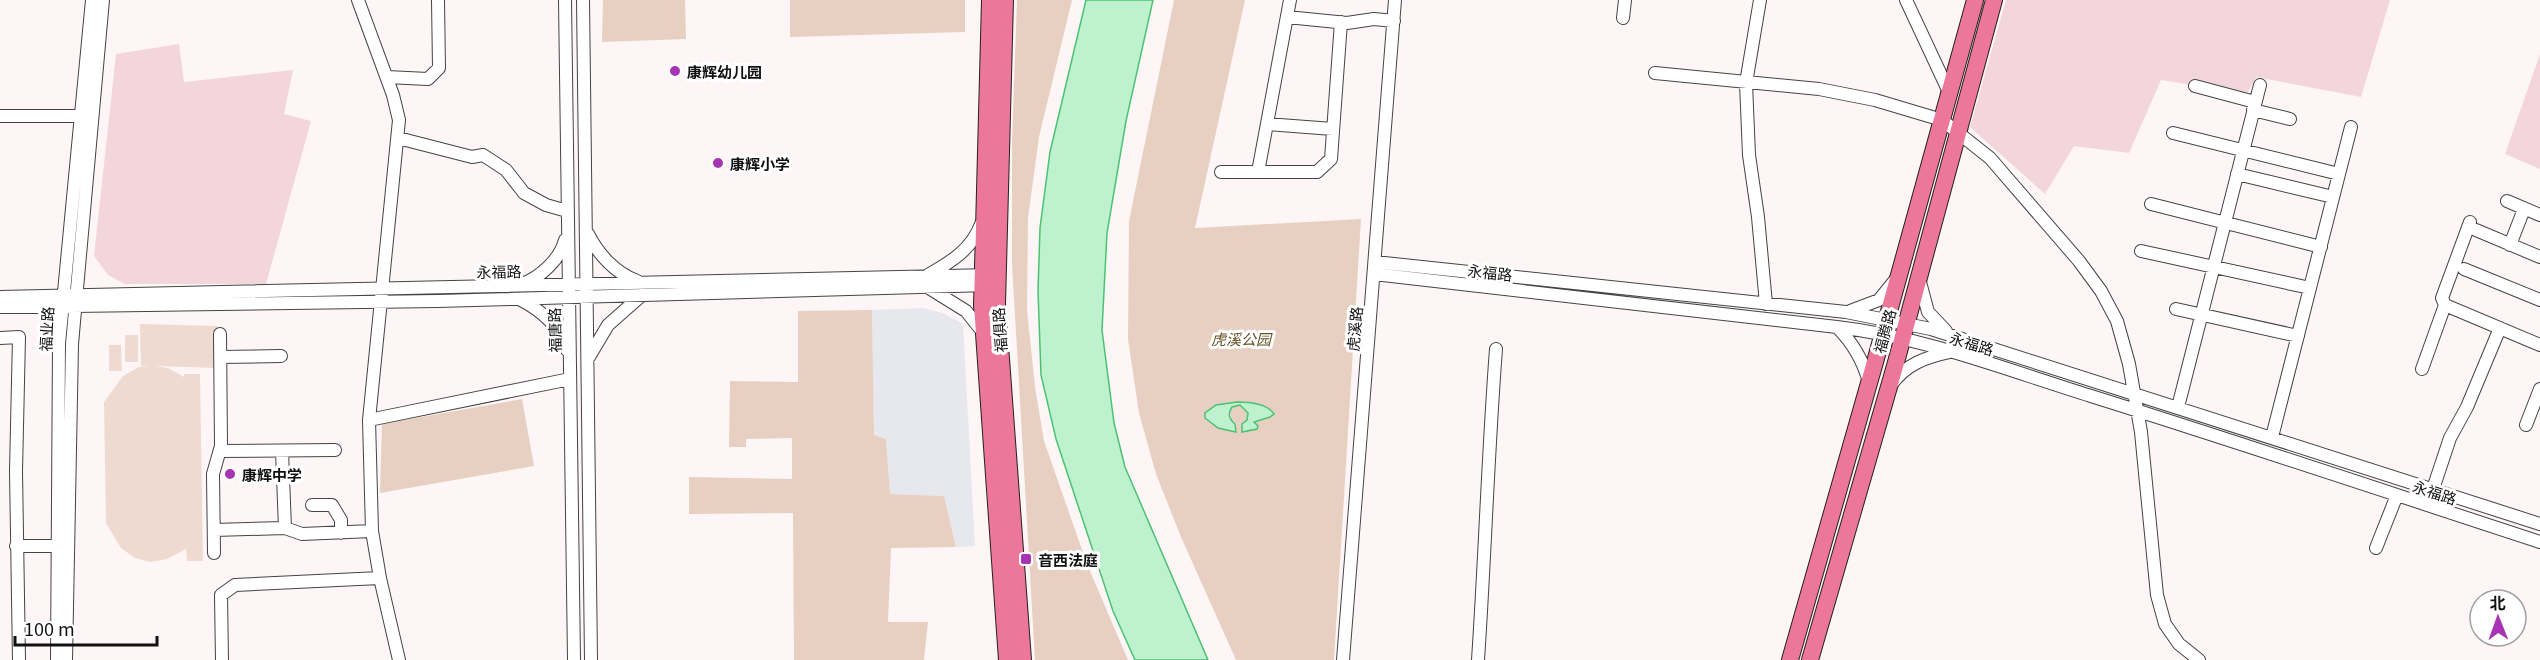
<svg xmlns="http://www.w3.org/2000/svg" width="2540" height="660" font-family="Georgia,'Noto Sans SC',serif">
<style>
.industrial{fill:#e6e8ee}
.farmland{fill:#f3d6db}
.green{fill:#e7d0c1}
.pitch{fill:#efdad1}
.water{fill:#bef1ce;stroke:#4bc273;stroke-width:1.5}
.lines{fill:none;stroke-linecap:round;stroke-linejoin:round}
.minor-casing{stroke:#444;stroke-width:14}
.major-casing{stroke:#222;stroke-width:18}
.minor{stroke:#fff;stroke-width:12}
.major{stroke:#ec779b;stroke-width:16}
.poi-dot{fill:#a634b5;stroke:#fff;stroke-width:2}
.labels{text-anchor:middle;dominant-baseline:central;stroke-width:6;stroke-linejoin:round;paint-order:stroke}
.poi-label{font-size:15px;font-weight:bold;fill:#111;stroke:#fff;text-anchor:start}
.street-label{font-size:15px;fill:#111;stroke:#fff}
.park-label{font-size:15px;font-style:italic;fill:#635326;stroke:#fff}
</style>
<rect width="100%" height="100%" fill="#fef5f7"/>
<!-- industrial -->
<path class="industrial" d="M923 308 943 313 963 324 975 546 956 547 944 496 890 494 886 439 874 435 872 310Z"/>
<!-- farmland -->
<path class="farmland" d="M2006 0H2390L2361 97 2256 77 2247 94 2161 80 2129 153 2074 146 2045 194 1970 127Z
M179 44 184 82 293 70 284 114 311 121 266 284H125L108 275 94 256 116 54Z
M2540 54V169L2505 154Z"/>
<!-- green -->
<path class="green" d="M603 0H685L686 39 602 42Z
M790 0H965V32L790 37Z
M1017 0H1072L1039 137 1028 218 1027 310 1035 387 1044 441 1087 564 1128 660H1035L1012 263V141Z
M1174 0H1245L1195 228 1361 219 1334 660H1236L1181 537 1156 474 1139 413 1128 339 1129 221Z
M872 310 874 435 886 439 890 494 944 496 956 547 891 548 888 622H928L924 660H794L793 513 689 514V477L792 479V438L746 439V447H729L730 381 798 382V311Z
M522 399 534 466 380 493 382 424Z"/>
<!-- pitch -->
<path class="pitch" d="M140 324 217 326 218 368 155 366 168 368 184 377V374H200L203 561H187L186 549 167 559 150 562 135 558 121 548 106 523 104 402 123 376 139 367 151 366H141Z
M125 335H138V362H125Z
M109 345H121L122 371H109Z"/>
<!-- water -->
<path class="water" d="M1086 0H1153L1126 121 1107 233 1102 330 1114 423 1125 467 1208 660H1135L1113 611 1056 439 1041 375 1038 291 1040 228 1050 152Z
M1237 402C1249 402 1267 403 1274 414L1270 417 1254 422 1258 426 1257 429 1242 432V424L1247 420 1248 413 1240 405 1232 407C1227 414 1229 419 1235 424L1236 432 1218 428 1205 418V413L1216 405Z"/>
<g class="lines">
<defs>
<path id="minor" d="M565 0 574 660
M583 0 591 660
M1760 0 1746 83 1749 155 1758 217 1766 304
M1906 0 1949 92
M1287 17 1347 23 1374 19 1394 21
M1623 18 1625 0
M1655 73 1819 89 1875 100 1942 120 1990 158 2079 261 2101 291 2117 321 2129 364 2141 432 2157 595 2165 624 2179 644 2199 660
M387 77 428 79 439 68 438 0
M2195 86 2255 102
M2253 110 2290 119
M0 116H88
M1267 124 1333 129
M2173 133 2339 174
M398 138 472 157 483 155 506 170 524 193 546 205 567 211
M1221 172H1317L1331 159 1341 22
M1258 172 1290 0
M2237 174 2333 197
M2507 201 2540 215
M2151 204 2321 247
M2476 230 2540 257
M588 234C598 254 615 273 637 281
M2510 245 2524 209
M2141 251 2310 288
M1375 262 1846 312 1931 329 2540 524
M2464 269 2540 300
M1374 274 1837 327C1924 337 2007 370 2091 396 2241 443 2390 493 2540 542
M928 275C951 262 972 249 981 224
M1920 282 1928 312 1946 331
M522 284C541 277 560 259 565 240
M929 288 966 311 982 331
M0 297 991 275
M519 299C541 310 560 326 567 350
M2445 305 2540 345
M0 307 438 301 989 285
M2176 309 2298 336
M1850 311 1879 300 1896 279
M1837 327C1853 343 1863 360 1869 382
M0 338 19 337 16 471 19 660
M220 357 281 356
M589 357 608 325 642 295
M2422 369 2445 305 2442 298 2470 222
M1891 385C1906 364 1926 357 1950 352
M2178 407 2260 85
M369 420 570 379
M2526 425 2540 389
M2272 437 2351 127
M220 451 335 450
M282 451 285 528
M2433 489 2450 438 2467 407 2500 328
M312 505H332L341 520V533
M214 530 285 528 302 534 372 531
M16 546H66
M2376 548 2397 495
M214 553 213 474 221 446 220 334
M380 578 399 660
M57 660 59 344 92 0
M66 660 72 344 103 0
M222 660 221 595 235 585 380 578 372 531 369 420 399 120 393 95 358 0
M1343 660 1395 0
M1478 660C1485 556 1488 453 1496 349"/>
<path id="major" d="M990 0 982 305 1007 660
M1005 0 997 304 1023 660
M1790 660 1875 362 1975 0
M1810 660 1895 366 1994 0"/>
</defs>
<!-- minor casing -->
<use href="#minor" class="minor-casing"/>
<!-- major casing -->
<use href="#major" class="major-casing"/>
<!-- minor -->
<use href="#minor" class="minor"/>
<!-- major -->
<use href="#major" class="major"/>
</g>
<!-- markers -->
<g class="poi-dot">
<circle cx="675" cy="71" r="6"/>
<circle cx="718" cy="163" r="6"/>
<circle cx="230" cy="474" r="6"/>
<rect x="1020" y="553" width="12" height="12" rx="3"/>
</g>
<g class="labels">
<!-- poi labels -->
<g class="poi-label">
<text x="687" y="71">康辉幼儿园</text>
<text x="730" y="163">康辉小学</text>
<text x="242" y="474">康辉中学</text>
<text x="1038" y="559">音西法庭</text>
</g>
<!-- street labels -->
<g class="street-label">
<text transform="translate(499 271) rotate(-1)">永福路</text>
<text transform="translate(1490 272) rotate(6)">永福路</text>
<text transform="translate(46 329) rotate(-87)">福业路</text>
<text transform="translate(1354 329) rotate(-85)">虎溪路</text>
<text transform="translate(554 330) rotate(-91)">福唐路</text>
<text transform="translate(999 330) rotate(-94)">福俱路</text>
<text transform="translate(1884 331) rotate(-75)">福腾路</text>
<text transform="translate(1972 343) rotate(17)">永福路</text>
<text transform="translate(2435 492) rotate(18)">永福路</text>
</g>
<!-- park labels -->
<g class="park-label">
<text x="1241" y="338">虎溪公园</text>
</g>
</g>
<!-- north arrow -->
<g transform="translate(2498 618) rotate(359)"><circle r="28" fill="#ffffff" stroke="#a0a0a0" stroke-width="1.5"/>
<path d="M0-4.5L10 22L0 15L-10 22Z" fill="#a634b5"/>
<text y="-9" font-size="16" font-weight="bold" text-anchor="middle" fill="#111111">北</text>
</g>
<!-- scale -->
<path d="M15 636v9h142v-9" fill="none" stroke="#111111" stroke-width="3"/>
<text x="24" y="636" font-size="18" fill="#111111" stroke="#ffffff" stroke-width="4.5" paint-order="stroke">100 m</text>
</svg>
